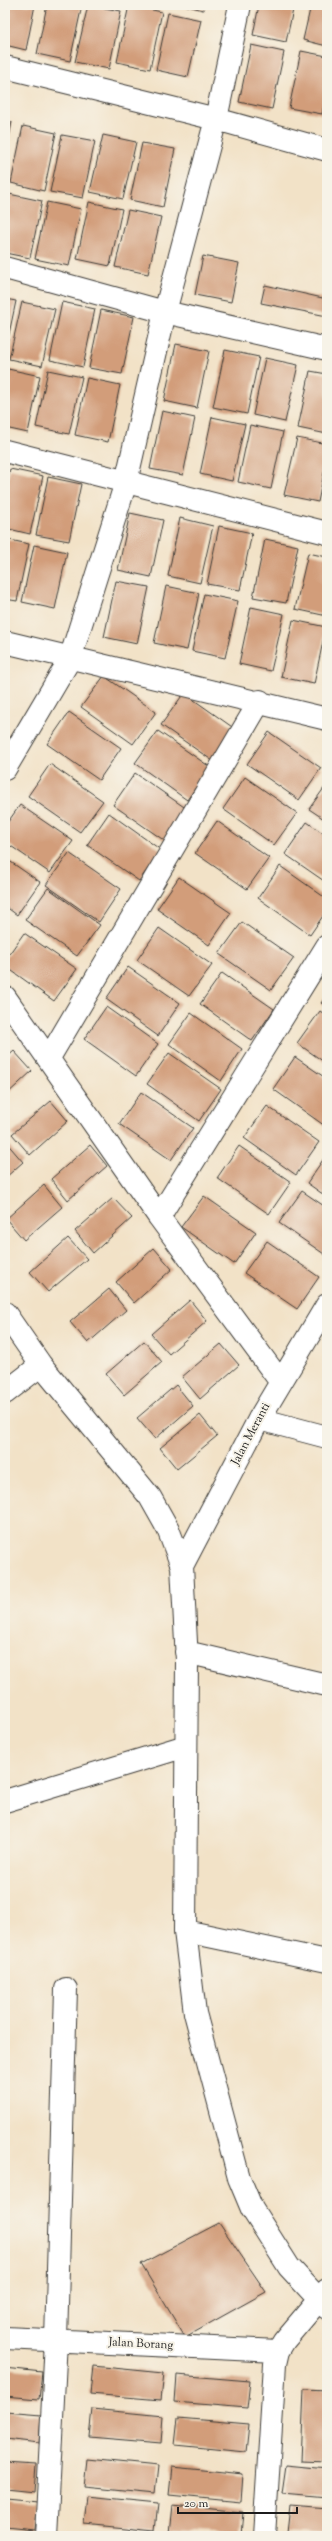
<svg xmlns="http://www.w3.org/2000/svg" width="332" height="2541" font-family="'Sorts Mill Goudy',serif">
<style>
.building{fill:#d29d7a}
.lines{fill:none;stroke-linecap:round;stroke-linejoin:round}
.street-casing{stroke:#3c3a36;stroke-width:24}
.street{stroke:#fff;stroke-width:22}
.labels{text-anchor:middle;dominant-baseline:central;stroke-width:4;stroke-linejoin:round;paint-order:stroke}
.street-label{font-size:12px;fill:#1c1c1c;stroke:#f7f3e8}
</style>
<rect width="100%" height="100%" fill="#f7f3e8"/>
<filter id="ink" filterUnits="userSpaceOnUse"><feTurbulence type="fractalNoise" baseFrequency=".025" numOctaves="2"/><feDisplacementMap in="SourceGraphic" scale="8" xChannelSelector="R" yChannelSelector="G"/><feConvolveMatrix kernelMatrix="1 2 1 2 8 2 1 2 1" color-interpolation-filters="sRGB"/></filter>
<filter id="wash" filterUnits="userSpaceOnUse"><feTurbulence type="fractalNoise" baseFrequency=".012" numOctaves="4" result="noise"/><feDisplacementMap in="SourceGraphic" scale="16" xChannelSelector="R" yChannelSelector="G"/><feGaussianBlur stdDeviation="0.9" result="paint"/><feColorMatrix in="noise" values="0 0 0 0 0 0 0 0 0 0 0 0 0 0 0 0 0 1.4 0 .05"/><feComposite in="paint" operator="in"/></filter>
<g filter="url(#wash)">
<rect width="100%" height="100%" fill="#f2e2c7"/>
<g id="blocks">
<!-- building -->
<path class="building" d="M5 5H35L26 50 5 45Z
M47 5H82L70 61 37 54Z
M88 5 121 11 109 69 75 62Z
M129 5 162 12 150 69 117 62Z
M184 5H204L203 10Z
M259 5H294L286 42 253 35Z
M311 5H327V46L303 40Z
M168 13 201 20 188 77 156 70Z
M251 45 284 52 272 109 239 102Z
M301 51 327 56V90L322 114 289 108Z
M5 121 12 122 6 153H5Z
M23 126 56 133 44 191 11 183Z
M62 135 95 141 83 198 50 192Z
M103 135 136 142 123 199 90 192Z
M142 143 175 149 163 207 130 200Z
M9 194 42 201 30 258 5 253V212Z
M47 202 81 209 69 266 35 259Z
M89 202 122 209 110 266 77 259Z
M128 210 161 217 148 274 115 267Z
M203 256 239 263 231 302 195 295Z
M265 285 327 299V316L261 303Z
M5 299 16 301 6 348H5Z
M22 302 55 309 42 366 9 359Z
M62 302 95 309 83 367 50 360Z
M101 310 134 317 122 374 89 368Z
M176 344 209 351 197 408 164 401Z
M225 350 259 357 247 414 213 407Z
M265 358 298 365 285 422 253 415Z
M8 369 40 376 28 433 5 428V381Z
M48 370 82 377 69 434 36 427Z
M310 371 327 374V434L298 428Z
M87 378 120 385 108 442 75 435Z
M162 411 195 418 183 475 150 469Z
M212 417 245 424 232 481 200 474Z
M250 425 283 432 271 489 238 482Z
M297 438 327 444V458L318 502 284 495Z
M10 469 43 476 30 534 5 528V491Z
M48 477 81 484 69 541 36 535Z
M130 513 163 520 151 577 118 570Z
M180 518 213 526 200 583 168 576Z
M219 526 252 533 240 590 207 584Z
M5 539 29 544 17 601 5 599Z
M265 539 298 546 286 603 253 597Z
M34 545 67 552 55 609 22 602Z
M308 553 327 557V616L295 609Z
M116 581 149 587 137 644 104 637Z
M166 586 199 593 187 650 154 643Z
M204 594 238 601 225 658 192 651Z
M251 607 284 614 271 671 239 664Z
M293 620 326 627 314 684 281 677Z
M104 676 156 712 133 744 81 707Z
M184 693 235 729 213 761 161 725Z
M69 712 121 748 99 780 47 744Z
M158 731 210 767 187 800 135 763Z
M269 732 321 768 299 800 247 764Z
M50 764 103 801 80 832 28 796Z
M135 773 187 809 165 841 113 805Z
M245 777 297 813 274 845 223 809Z
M327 784V821L309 809Z
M20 805 73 841 50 873 5 842V826Z
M109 813 161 850 139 881 87 845Z
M217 821 269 858 247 889 195 853Z
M307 822 327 836V883L285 854Z
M69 853 121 889 99 922 46 885Z
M5 858 40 882 17 915 5 906Z
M280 866 327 899V910L310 935 258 898Z
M179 877 231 913 209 945 157 909Z
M48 888 100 925 77 956 25 920Z
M242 922 294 958 271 990 219 954Z
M159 928 212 965 189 996 137 960Z
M24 933 77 969 54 1001 5 966V960Z
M128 967 180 1003 158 1036 106 999Z
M222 973 274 1009 252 1041 200 1004Z
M327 995V1007L321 1003Z
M106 1007 158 1044 136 1076 84 1039Z
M320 1011 327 1016V1064L297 1043Z
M191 1013 242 1049 221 1081 169 1044Z
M14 1051 32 1071 5 1096V1059Z
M169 1053 221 1089 199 1121 147 1084Z
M295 1057 327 1079V1123L325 1126 273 1089Z
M141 1092 193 1128 171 1160 119 1124Z
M51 1101 68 1121 30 1155 12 1134Z
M267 1106 319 1142 296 1175 244 1138Z
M5 1141 23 1162 5 1178Z
M90 1145 107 1166 68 1200 51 1179Z
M239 1146 291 1182 269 1214 217 1178Z
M327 1154V1197L307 1183Z
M44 1185 62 1207 24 1240 6 1219Z
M302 1191 327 1208V1256L279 1223Z
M204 1196 256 1232 234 1264 181 1227Z
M113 1198 132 1218 93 1253 75 1231Z
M68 1238 87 1259 48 1292 30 1272Z
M267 1241 319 1277 297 1309 244 1273Z
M154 1248 172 1269 134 1303 116 1282Z
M109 1289 126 1310 88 1343 70 1322Z
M190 1300 207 1321 169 1354 151 1334Z
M144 1341 162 1362 124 1395 106 1374Z
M221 1344 239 1365 200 1399 182 1377Z
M176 1385 193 1406 155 1439 137 1418Z
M200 1415 217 1436 177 1469 160 1448Z
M219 2223 266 2292 185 2337 141 2264Z
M93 2366 164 2373 161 2400 90 2394Z
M5 2368 42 2372 39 2399 5 2396Z
M177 2375 250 2381 247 2408 175 2402Z
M304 2389 327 2390V2462L301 2461Z
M92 2409 163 2416 161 2443 89 2437Z
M5 2412 41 2415 39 2443 5 2439Z
M178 2418 249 2424 246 2452 175 2445Z
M87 2459 158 2466 155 2493 84 2486Z
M5 2462 36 2464 34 2492 5 2489Z
M286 2465 327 2469V2497L282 2493Z
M172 2467 243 2474 241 2502 169 2495Z
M87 2496 158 2503 155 2531 84 2524Z
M5 2499 37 2502 34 2530 5 2527Z
M172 2505 243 2512 241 2536 169 2533Z
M290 2506 327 2509V2536L287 2533Z"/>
</g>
</g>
<g filter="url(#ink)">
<use href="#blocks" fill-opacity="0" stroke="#3c3a36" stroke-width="1"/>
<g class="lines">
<defs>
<path id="street" d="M5 67 216 119 327 150
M5 268 165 312 327 349
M5 451 327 533
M5 642 327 719
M5 769 70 659 126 482 165 312 216 119 240 5
M5 997 159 1217 280 1381
M49 1058 260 701
M159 1217 327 946
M5 1313 41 1365 150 1497 168 1529 182 1566 187 1661 185 1931 195 2013 239 2178 252 2209 289 2267 327 2308
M5 1393 41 1365
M259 1419 327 1437
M182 1566 259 1419 327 1305
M186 1652 327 1685
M5 1801 186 1746
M185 1931 327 1961
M5 2338 278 2351
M46 2536 56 2340 66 1989
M264 2536 275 2364 278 2351 284 2341 327 2290"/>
</defs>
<!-- street casing -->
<use href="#street" class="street-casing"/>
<!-- street -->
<use href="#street" class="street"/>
</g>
</g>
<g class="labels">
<!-- street labels -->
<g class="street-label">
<text transform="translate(251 1434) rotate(-62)">Jalan Meranti</text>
<text transform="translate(141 2344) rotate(3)">Jalan Borang</text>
</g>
</g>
<!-- margin -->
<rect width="332" height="2541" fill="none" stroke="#f7f3e8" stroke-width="20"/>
<!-- scale -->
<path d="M178 2507v6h119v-6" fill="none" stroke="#1c1c1c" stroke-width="2"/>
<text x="184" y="2507" font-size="12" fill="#1c1c1c" stroke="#f7f3e8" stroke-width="3" paint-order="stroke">20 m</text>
</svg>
